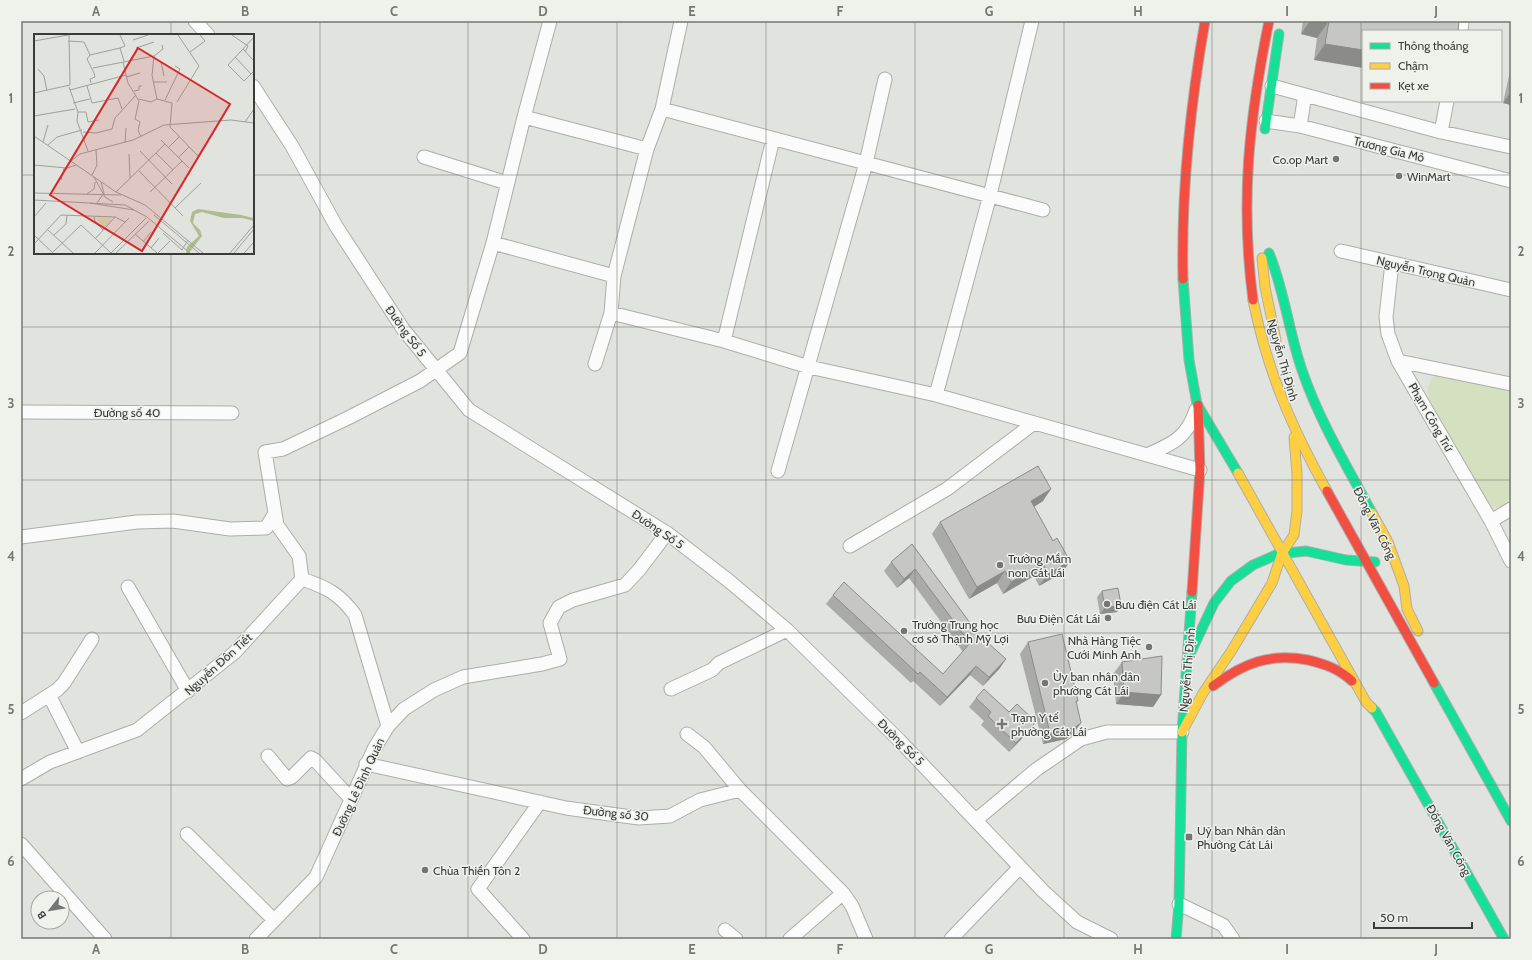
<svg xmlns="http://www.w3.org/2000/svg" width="1532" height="960" font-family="Cabin,sans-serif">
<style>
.green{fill:#d4e0bf}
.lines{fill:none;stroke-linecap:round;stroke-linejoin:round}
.street-casing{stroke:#adaeab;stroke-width:15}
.fast-casing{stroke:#adaeab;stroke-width:11}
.slow-casing{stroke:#adaeab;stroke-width:11}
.jam-casing{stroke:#adaeab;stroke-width:11}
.street{stroke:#fafbfa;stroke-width:13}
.fast{stroke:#16e098;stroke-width:9}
.slow{stroke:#ffcf43;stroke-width:9}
.jam{stroke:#f24e42;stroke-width:9}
.wall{fill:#aaaba8}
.shaded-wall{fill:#8b8b88}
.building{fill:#c6c7c3;stroke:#8b8b88}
.grid{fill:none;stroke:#757673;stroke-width:1;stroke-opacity:0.55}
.poi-dot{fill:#757673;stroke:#eff2eb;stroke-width:1.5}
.labels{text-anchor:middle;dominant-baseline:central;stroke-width:3;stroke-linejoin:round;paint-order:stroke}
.street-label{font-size:12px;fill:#3b3c3a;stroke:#eff2eb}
.poi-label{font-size:12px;fill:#3b3c3a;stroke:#eff2eb;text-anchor:start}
.inset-road{fill:none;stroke:#9fa09c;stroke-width:1}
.view{fill:#d62828;fill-opacity:0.15;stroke:#d62828;stroke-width:2}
.inset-edge{fill:none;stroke:#3b3c3a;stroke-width:2}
.neatline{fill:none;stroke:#757673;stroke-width:1.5}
.grid-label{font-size:13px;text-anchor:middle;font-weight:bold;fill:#757673}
</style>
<rect width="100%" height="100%" fill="#e1e3de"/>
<!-- green -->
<path class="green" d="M1435 375H1444L1511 391V506L1507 508H1493L1486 501 1429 399C1427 389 1427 383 1435 375Z"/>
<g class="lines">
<defs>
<path id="street" d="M195 21 208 35
M1461 31 1462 21
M253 86 292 146 336 226 403 329 469 410 667 533 729 581 787 630 899 740 1043 891 1077 922 1111 939
M1272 86 1441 132 1511 147
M662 109 1043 210
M524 117 647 149
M1266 121 1300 126 1511 181
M1300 126 1305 95
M1441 132 1447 101
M424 157 507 183
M493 243 614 276
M1341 251 1511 290
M1392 263 1386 317 1388 334 1398 361 1491 521 1511 561
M611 313 724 341 809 367 936 395 1200 470
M724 341 773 139
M1398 361 1511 384
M595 364 611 313 614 276 647 149 662 109 681 21
M936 395 990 195 1032 21
M21 412 232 413
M1147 455C1172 444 1187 438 1196 410
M778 471 866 163 885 79
M1491 521 1511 509
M21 537 137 522 173 521 230 529 266 528 274 515
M850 546 947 489 1034 423
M302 579C326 587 340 594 355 615L388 726
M128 587 188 691
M671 689 712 670 719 663 787 630
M49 695 78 752
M21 713 57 690 64 683 92 639
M687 734 704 747 740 790
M268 756 287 779 292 777 311 758 315 760 351 799
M366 764 566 808 639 818 670 816 700 800 740 790 843 893 852 906 866 939
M21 779 50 762 137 730 234 653 302 579 299 556 277 525 265 452 283 449 348 418 420 381 460 353 493 243 524 117 550 21
M976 820 1037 769 1081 739 1107 732H1182
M187 834 274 920
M21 844 105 939
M1179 904 1223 925 1233 939
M725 930 736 939
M256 939 316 877 374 749 388 726 404 709 434 690 463 677 542 664 560 659 550 623 559 607 573 600 625 585 639 570 667 533
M523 939 478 889 540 802
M790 939 843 893
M951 939 1019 868"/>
<path id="fast" d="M1265 129 1279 34
M1269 253C1285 292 1289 334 1303 373 1320 422 1348 468 1372 513
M1183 279 1189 360 1197 404 1238 473
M1189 656 1214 603 1231 581 1253 565 1278 554 1306 551 1346 560 1375 562
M1434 683 1511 821
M1372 708 1376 712 1504 939
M1176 939 1179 904 1182 732 1192 592"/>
<path id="slow" d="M1262 258 1265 287 1276 340
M1253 300C1267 371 1292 428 1327 491
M1238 473 1366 702 1372 708
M1372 513 1388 542 1404 586 1407 609 1418 631
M1182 732 1203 693 1232 650 1272 583 1282 553 1294 535 1297 511V474L1294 437"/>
<path id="jam" d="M1183 279C1181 192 1190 107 1205 21
M1253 300C1240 201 1249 119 1269 21
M1327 491 1434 683
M1192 592 1200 470 1198 405
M1213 686C1244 663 1269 653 1308 660 1325 664 1339 669 1352 681"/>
</defs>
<!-- street casing -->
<use href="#street" class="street-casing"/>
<!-- fast casing -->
<use href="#fast" class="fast-casing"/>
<!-- slow casing -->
<use href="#slow" class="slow-casing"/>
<!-- jam casing -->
<use href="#jam" class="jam-casing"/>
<!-- street -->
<use href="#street" class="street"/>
<!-- fast -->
<use href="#fast" class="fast"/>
<!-- slow -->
<use href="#slow" class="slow"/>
<!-- jam -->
<use href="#jam" class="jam"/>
</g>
<!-- wall -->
<path class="wall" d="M1303 21H1459L1314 60 1317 38 1301 34Z
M1511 67V105L1503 103Z
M1043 501 1034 507 1053 541 1070 561 1062 573 1039 586 1034 576 1003 594 997 583 969 599 932 534 940 522Z
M912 544 1000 668 983 686 970 675 940 706 913 681 911 683 826 604 833 595 943 674 963 652 909 578 897 588 884 571 891 562Z
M1102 591 1117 612 1100 614 1097 597Z
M1028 642 1077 703 1073 734 1066 739 1043 744 1020 654Z
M1122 662 1161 695 1153 707 1116 704 1113 674Z
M976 698 1029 731 1009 752 981 725 984 721 969 707Z"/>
<!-- shaded-wall -->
<path class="shaded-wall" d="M1310 21H1329L1317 38 1301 34Z
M1325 44 1363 50V68L1314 60Z
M1511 92V105L1503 103Z
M1051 489 1043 501 1022 514 1031 501Z
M1070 561 1062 573 1039 586 1048 574Z
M1043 564 1034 576 1003 594 1011 582Z
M915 569 909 578 897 588 904 579Z
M1005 571 997 583 969 599 977 587Z
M1121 605 1117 612 1100 614 1105 608Z
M1006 659 1000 668 983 686 989 677Z
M976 666 970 675 940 706 947 697Z
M1124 692 1161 695 1153 707 1116 704Z
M1036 722 1029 731 1009 752 1016 743Z
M1081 723 1073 734 1066 739 1043 744 1050 733Z"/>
<!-- building -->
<path class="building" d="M1328 21H1459L1458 31H1363V50L1325 44 1329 21Z
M1038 466 1051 489 1031 501 1053 541 1057 538 1070 561 1048 574 1043 564 1011 582 1005 571 977 587 940 522Z
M912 544 979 635 1006 659 989 677 976 666 947 697 920 672 918 674 833 595 844 582 943 674 970 643 915 569 904 579 891 562Z
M1118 588 1121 605 1105 608 1102 591Z
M1062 634 1078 701H1076L1081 723 1074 728 1050 733 1028 642Z
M1162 656 1161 695 1124 692 1122 662Z
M984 689 1009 712 1017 704 1036 722 1016 743 988 716 991 712 976 698Z"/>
<!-- grid -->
<path class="grid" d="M171 21V35M320 21V939M468 21V939M617 21V939M766 21V939M915 21V939M1064 21V939M1212 21V939M1361 21V939M21 175H35M253 175H1511M171 253V939M21 327H1511M21 480H1511M21 633H1511M21 785H1511"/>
<!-- markers -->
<g class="poi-dot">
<circle cx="1336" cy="159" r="4"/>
<circle cx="1399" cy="176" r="4"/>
<circle cx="1000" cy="565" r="4"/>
<circle cx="1107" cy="604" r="4"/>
<circle cx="1108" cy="618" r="4"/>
<circle cx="904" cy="631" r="4"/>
<circle cx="1149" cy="647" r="4"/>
<circle cx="1045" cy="683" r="4"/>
<path d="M1000 718h4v4h4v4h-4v4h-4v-4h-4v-4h4z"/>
<rect x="1185" y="833" width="8" height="8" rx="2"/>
<circle cx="425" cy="870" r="4"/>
</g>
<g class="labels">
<!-- street labels -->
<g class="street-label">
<text transform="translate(1389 149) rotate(14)">Trương Gia Mô</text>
<text transform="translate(1426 271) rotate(13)">Nguyễn Trọng Quản</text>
<text transform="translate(406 331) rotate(54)">Đường Số 5</text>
<text transform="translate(1283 360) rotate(74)">Nguyễn Thị Định</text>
<text x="127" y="412">Đường số 40</text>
<text transform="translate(1431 417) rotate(60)">Phạm Công Trứ</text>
<text transform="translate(1375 523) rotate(63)">Đồng Văn Cống</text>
<text transform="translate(658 529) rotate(34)">Đường Số 5</text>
<text transform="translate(218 664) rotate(-42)">Nguyễn Đôn Tiết</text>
<text transform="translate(1187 670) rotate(-85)">Nguyễn Thị Định</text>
<text transform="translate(901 742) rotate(45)">Đường Số 5</text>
<text transform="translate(358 787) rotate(-65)">Đường Lê Đình Quản</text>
<text transform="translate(616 813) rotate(6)">Đường số 30</text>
<text transform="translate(1449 840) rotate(61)">Đồng Văn Cống</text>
</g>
<!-- poi labels -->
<g class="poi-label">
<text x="1328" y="159" text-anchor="end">Co.op Mart</text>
<text x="1407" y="176">WinMart</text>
<text x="1008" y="558">Trường Mầm<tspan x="1008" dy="14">non Cát Lái</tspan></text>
<text x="1115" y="604">Bưu điện Cát Lái</text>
<text x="1100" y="618" text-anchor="end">Bưu Điện Cát Lái</text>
<text x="912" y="624">Trường Trung học<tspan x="912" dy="14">cơ sở Thạnh Mỹ Lợi</tspan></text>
<text x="1141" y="640" text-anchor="end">Nhà Hàng Tiệc<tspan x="1141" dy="14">Cưới Minh Anh</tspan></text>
<text x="1053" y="676">Ủy ban nhân dân<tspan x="1053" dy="14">phường Cát Lái</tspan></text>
<text x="1011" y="717">Trạm Y tế<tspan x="1011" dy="14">phường Cát Lái</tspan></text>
<text x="1197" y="830">Uỷ ban Nhân dân<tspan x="1197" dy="14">Phường Cát Lái</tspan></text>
<text x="433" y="870">Chùa Thiền Tôn 2</text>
</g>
</g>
<!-- overview -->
<g transform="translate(34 34)">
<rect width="220" height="220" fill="#e1e3de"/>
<path d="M62 184H76L78 186 69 194Z" fill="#d4e0bf"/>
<path d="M164 175 207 181 220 184V187L208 184H190L168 178 161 180 159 189 166 196 168 202 155 219H152L153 213 165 202 156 187 158 178Z" fill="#adbd90"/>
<path class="inset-road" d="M86 1 91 12 86 14 90 27M198 1 214 12 211 18M220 3 194 31 210 47 220 37M99 6 114 1M0 7 34 1M34 7 50 8 56 21M102 14 120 8M209 15 220 27M156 18 171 7 166 1M56 21 53 25 60 39 61 43 56 45 57 49M56 21 86 14M120 22 129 15 128 11M201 23 217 40M89 28 94 49 105 67 101 85 106 88 104 96 107 103M127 28 130 42M59 34 120 22 118 41 123 65M4 35 10 42 13 57M92 43 106 39M119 48H133M53 52 58 69 84 64 88 75M35 53 44 78 43 87 54 117M36 56 92 41M100 57 105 56V52H108M0 59 36 51 35 1M105 65 117 68 123 65M123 65 138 69 136 93 165 123M131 66 146 35 141 32M143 68 165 32 144 1M39 69 56 65M44 78H52L54 88 65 86M0 82 41 75M211 88 220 75M49 98 62 99 78 95 81 84 102 61M0 102 82 158 111 171 169 219M127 106 155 134M9 108 14 91M91 109 92 94M14 111 23 103 48 96M135 113 145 103M106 117 138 150M122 119 139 136M95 120 96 144M145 123 155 113M37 127 46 120 99 106 130 91 197 86 220 89M0 131 33 134 42 131M105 137 149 182M58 141 63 131 62 116M60 143 71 163 79 168M27 146 30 134M82 158 131 110M116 158 148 127M0 159 87 161M53 160 60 155 61 148M0 166 91 171 113 183 156 219M56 169 100 176M63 169 70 159 67 148M141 174 167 149M120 181 165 219M0 183 12 169M60 183 61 187 69 196M47 191 77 219M13 195 39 219M129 199 148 216 154 206M101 200 123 219M0 201 19 219M20 201 32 190 33 181M61 205 81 183M109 208 117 198M0 210 27 181 81 183 91 188M117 214 125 204M18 219 47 191M61 219 95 184M77 219 112 184M82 219 115 187M124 219 136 207M196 219 220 191M200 219 220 195M210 219 220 208"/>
<path class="view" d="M104 14 196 70 108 217 16 161Z"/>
<rect width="220" height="220" class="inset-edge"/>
</g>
<!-- border -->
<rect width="1532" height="960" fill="none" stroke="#eff2eb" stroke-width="44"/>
<!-- legend -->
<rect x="1362" y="30" width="140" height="72" fill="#eff2eb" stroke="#a7a9a4"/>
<rect x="1370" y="43" width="20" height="6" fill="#16e098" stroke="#a7a9a4"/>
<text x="1398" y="50" font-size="12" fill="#3b3c3a">Thông thoáng</text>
<rect x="1370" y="63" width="20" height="6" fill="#ffcf43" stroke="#a7a9a4"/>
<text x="1398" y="70" font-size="12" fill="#3b3c3a">Chậm</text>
<rect x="1370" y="83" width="20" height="6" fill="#f24e42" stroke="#a7a9a4"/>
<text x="1398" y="90" font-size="12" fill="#3b3c3a">Kẹt xe</text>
<!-- north arrow -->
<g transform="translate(50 910) rotate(239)"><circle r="19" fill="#eff2eb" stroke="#a7a9a4"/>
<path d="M0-3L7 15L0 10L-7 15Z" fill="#757673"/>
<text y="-6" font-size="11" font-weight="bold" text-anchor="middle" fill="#3b3c3a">B</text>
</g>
<!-- scale -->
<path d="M1374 922v6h98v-6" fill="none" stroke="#3b3c3a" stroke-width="2"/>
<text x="1380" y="922" font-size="12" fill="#3b3c3a" stroke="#eff2eb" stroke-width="3" paint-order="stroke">50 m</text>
<rect x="22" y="22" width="1488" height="916" class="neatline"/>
<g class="grid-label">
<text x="96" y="16">A</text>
<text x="245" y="16">B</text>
<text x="394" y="16">C</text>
<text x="543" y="16">D</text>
<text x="692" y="16">E</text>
<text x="840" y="16">F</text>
<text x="989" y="16">G</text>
<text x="1138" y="16">H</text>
<text x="1287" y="16">I</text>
<text x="1436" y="16">J</text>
<text x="11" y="103">1</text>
<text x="1521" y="103">1</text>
<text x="11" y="256">2</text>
<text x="1521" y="256">2</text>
<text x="11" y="408">3</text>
<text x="1521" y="408">3</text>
<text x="11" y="561">4</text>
<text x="1521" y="561">4</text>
<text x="11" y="714">5</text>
<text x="1521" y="714">5</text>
<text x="11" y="866">6</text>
<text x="1521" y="866">6</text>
<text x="96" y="954">A</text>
<text x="245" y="954">B</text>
<text x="394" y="954">C</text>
<text x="543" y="954">D</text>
<text x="692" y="954">E</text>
<text x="840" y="954">F</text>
<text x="989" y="954">G</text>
<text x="1138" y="954">H</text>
<text x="1287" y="954">I</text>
<text x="1436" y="954">J</text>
</g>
</svg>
